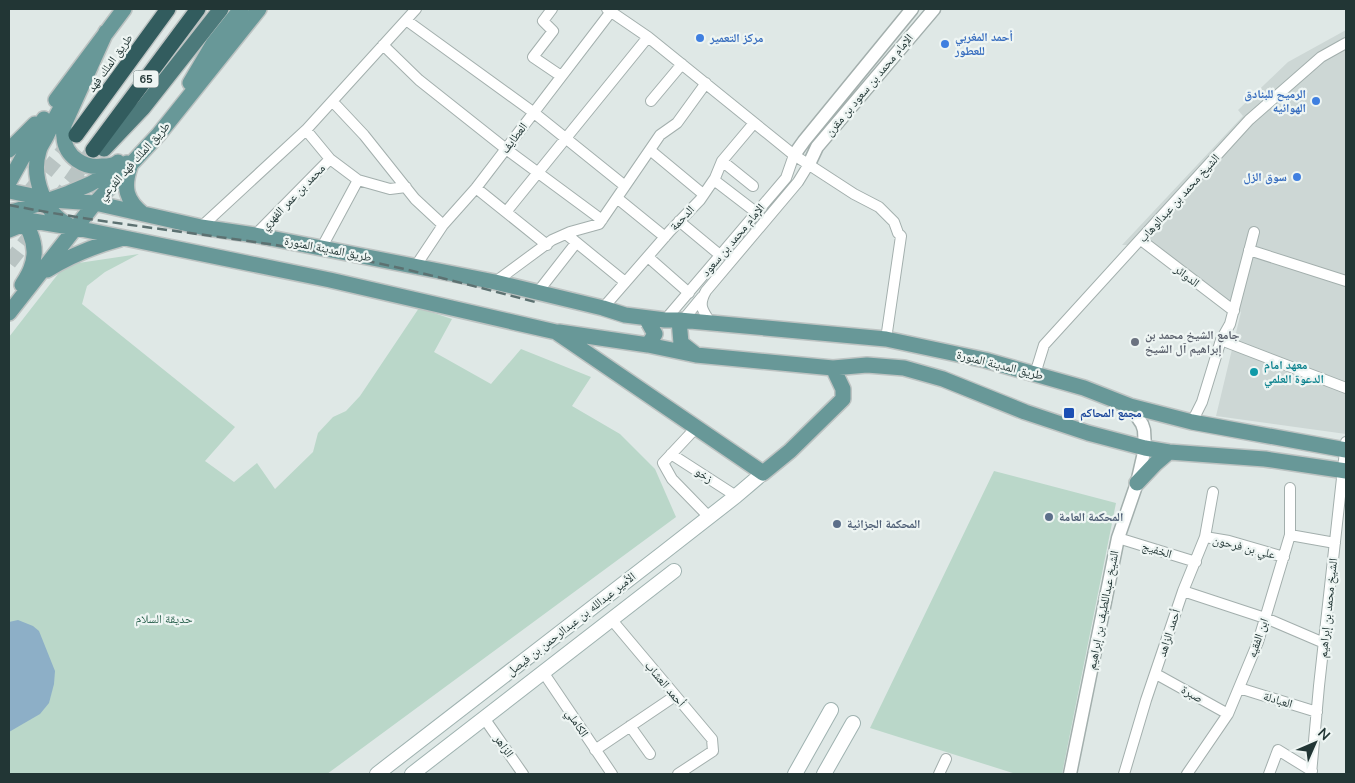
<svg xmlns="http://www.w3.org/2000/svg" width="1355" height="783" font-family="'Nunito Sans','Noto Naskh Arabic',sans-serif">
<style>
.built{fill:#cdd7d5}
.green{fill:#bad7c9}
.water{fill:#8dafc7}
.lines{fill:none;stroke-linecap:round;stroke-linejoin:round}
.trunk-tunnel{stroke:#b9c4c3;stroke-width:15;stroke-dasharray:15 8;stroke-linecap:butt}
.motorway-tunnel{stroke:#b9c4c3;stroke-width:15;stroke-dasharray:15 8;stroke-linecap:butt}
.minor-casing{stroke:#a3afad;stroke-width:12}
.tertiary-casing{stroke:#a3afad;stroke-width:15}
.secondary-casing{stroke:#9fb2b0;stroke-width:16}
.primary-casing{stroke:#bdc3c2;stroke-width:18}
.trunk-casing{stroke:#bdc3c2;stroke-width:18}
.motorway-casing{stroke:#bdc3c2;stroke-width:18}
.minor{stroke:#fff;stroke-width:10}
.tertiary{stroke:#fff;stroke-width:12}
.secondary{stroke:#fff;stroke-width:14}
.primary{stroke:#689898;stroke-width:15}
.trunk{stroke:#4d7a7b;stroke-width:15}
.motorway{stroke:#325c5e;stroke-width:15}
.rail{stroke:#5c7171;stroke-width:2.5;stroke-dasharray:10 5;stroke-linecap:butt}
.shop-dot{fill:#3f7fe0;stroke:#eef5f3;stroke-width:2}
.worship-dot{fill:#6b7280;stroke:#eef5f3;stroke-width:2}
.culture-dot{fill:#0f9aa8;stroke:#eef5f3;stroke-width:2}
.transit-dot{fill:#1a4fb4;stroke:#eef5f3;stroke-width:2}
.service-dot{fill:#5c6f8a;stroke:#eef5f3;stroke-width:2}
.labels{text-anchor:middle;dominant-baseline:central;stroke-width:4.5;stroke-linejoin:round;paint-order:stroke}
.shield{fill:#eef5f3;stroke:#5f6f6e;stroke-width:1}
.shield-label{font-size:11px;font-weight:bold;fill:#223635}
.shop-label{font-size:12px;font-weight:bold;fill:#366cbe;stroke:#eef5f3;text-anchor:start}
.street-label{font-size:12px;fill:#223635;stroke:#eef5f3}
.worship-label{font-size:12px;font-weight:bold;fill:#5b616d;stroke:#eef5f3;text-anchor:start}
.culture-label{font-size:12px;font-weight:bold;fill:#0d838f;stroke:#eef5f3;text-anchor:start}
.transit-label{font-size:12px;font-weight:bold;fill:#164399;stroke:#eef5f3;text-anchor:start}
.service-label{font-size:12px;font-weight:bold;fill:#4e5e75;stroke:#eef5f3;text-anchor:start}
.park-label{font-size:12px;fill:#326754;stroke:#eef5f3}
</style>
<rect width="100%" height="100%" fill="#dfe8e6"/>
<!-- built -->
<path class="built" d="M1346 30V434L1216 416 1241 312 1151 245H1122L1243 116 1238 110 1288 62Z"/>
<!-- green -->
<path class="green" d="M139 254 105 272 87 286 82 304 235 427 205 461 234 482 257 463 275 489 313 452 318 433 333 417 346 411 360 396 419 308 452 319 434 352 491 384 521 349 591 377 572 406 620 434 655 469 676 517 327 774H9V337L65 265Z
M994 471 1116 503 1062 774H1016L870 728Z"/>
<!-- water -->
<path class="water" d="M18 620 33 626 39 631 55 671 54 684 49 703 40 714 9 732V622Z"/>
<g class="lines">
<!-- trunk-tunnel -->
<path class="trunk-tunnel" d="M70 183 104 149"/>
<!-- motorway-tunnel -->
<path class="motorway-tunnel" d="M31 190 74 138
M57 201 90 154
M9 263 37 227"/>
<defs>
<path id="minor" d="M552 9 543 21 553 31 533 57 561 76
M607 9 648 37 794 155 854 194 879 207 894 222 898 233 901 236 886 339
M406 20 533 112 625 186
M383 45 419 80 506 149 602 220
M651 101 682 64
M333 102 364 135 415 199 443 225
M306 130 330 159 358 180 390 189 406 187
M650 150 703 194
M722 161 753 186
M714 180 757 213
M476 188 547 245
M617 198 665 237
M506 212 648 37
M679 221 720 255
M201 227 306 130 416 9
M566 234 625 282
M255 235 330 159
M1141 240 1234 311
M322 247 358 180
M1249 250 1346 281
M648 257 689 293
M415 267 443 225 476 188 613 9
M495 282 552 240 570 232 599 224 660 135 677 123 706 83
M537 293 576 243
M603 308 670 231 700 200 715 178 722 161 754 123
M665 320 786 178 794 155
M683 320 702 297
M711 323C702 310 698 305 706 291L798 182 809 164
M1221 340 1346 388
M1035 374 1044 345 1249 120 1321 57 1346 43
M1192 422 1202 402 1221 340 1230 324 1254 232
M692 432 663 463 672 479 709 517
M671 454 736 496
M1290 535 1335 543
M1205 537 1229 541 1284 557
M1118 538 1196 562
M1183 591 1268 619 1324 643
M611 619 712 739 713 751 678 774
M543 672 612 774
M1156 674 1228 714
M1239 688 1317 712
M484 718 523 774
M630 726 650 754
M595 750 675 696
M939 774 946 759
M1124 774 1146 700 1183 591 1205 537 1213 492
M1187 774 1228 714 1258 642 1290 535V488
M1269 774 1278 750 1312 771
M1311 774 1319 686 1346 442"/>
<path id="tertiary" d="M794 155 804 141 912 9
M809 164 817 147 934 9
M1070 774 1118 538 1137 483 1145 448 1144 430 1142 424 1130 406"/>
<path id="secondary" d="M377 774 663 553 736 496 763 473
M412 774 674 571
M795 774 831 710
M824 774 853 723"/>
<path id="primary" d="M106 32 64 125C64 129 63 133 64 137 65 157 85 169 103 166 109 166 114 166 118 162
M190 83 213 44 241 9
M68 95C60 109 53 122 46 137 44 141 40 146 39 151 31 176 44 214 69 225
M56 100 124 9
M9 150 35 124
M130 167C123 188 126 200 143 214
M9 182 44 119
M9 191 52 200 95 203 201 227 255 235 495 282 603 308 625 315 665 320H679L886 339 985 360 1084 388 1130 406 1192 422 1346 450
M9 212 15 211 38 204 69 193 90 184 127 163
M19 215C31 230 39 248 31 268 29 274 25 280 22 285
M9 217 76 228 330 280 556 332 763 473 790 451 843 399V389L833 368
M9 230 31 221
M47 270C70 256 94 246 120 239
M9 313 95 203 159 134 259 9
M679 320 681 343 695 354
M559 332 648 345 655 334 646 318
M648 345 696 355 833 368 867 365 904 368 943 379 1025 412 1088 433 1145 448 1169 452 1265 459 1346 471
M1137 483 1155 464 1169 452"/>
<path id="trunk" d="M104 149 143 108 221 9"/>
<path id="motorway" d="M76 135 168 9
M93 150 198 9"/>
</defs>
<!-- minor casing -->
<use href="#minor" class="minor-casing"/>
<!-- tertiary casing -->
<use href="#tertiary" class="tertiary-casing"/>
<!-- secondary casing -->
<use href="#secondary" class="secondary-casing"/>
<!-- primary casing -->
<use href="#primary" class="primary-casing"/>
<!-- trunk casing -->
<use href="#trunk" class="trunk-casing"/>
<!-- motorway casing -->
<use href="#motorway" class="motorway-casing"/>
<!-- minor -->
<use href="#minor" class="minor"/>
<!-- tertiary -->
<use href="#tertiary" class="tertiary"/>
<!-- secondary -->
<use href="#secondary" class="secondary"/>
<!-- primary -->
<use href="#primary" class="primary"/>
<!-- trunk -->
<use href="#trunk" class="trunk"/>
<!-- motorway -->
<use href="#motorway" class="motorway"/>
<!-- rail -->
<path class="rail" d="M9 205C110 225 212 234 313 251 388 263 462 283 535 302"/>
</g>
<!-- markers -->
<g class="shop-dot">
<circle cx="700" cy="38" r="5"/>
<circle cx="945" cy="44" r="5"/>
<circle cx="1316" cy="101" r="5"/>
<circle cx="1297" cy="177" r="5"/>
</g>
<circle class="worship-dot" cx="1135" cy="342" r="5"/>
<circle class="culture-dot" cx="1254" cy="372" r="5"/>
<rect class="transit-dot" x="1063" y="407" width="12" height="12" rx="2.5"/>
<g class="service-dot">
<circle cx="1049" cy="517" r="5"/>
<circle cx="837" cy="524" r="5"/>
</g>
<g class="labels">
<!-- shield labels -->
<rect class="shield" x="133.5" y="70.5" width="25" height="17" rx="4"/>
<g class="shield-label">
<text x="146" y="79">65</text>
</g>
<!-- shop labels -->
<g class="shop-label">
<text x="955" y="37">أحمد المغربي<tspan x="955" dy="14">للعطور</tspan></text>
<text x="710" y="38">مركز التعمير</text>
<text x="1306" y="94" text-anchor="end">الرميح للبنادق<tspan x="1306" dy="14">الهوائيه</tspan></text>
<text x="1287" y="177" text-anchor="end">سوق الزل</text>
</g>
<!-- street labels -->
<g class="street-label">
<text transform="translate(110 63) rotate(-54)">طريق الملك فهد</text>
<text transform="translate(869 85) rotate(-50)">الإمام محمد بن سعود بن مقرن</text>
<text transform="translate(514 138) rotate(-53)">العطايف</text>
<text transform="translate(134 161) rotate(-48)">طريق الملك فهد الفرعي</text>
<text transform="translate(293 197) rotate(-46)">محمد بن عمر الفهري</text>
<text transform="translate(1179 198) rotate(-48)">الشيخ محمد بن عبدالوهاب</text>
<text transform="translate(682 218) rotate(-47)">الدحمة</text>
<text transform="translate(733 240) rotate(-50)">الإمام محمد بن سعود</text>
<text transform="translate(328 249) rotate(11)">طريق المدينة المنورة</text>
<text transform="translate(1187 276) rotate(37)">الدوائر</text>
<text transform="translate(1000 365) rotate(14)">طريق المدينة المنورة</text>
<text transform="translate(704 475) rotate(33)">زخو</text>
<text transform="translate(1244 547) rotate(14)">علي بن فرحون</text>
<text transform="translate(1157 550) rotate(17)">الخفيج</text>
<text transform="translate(1328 608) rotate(-84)">الشيخ محمد بن إبراهيم</text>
<text transform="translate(1103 610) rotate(-79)">الشيخ عبداللطيف بن إبراهيم</text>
<text transform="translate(571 624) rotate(-38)">الأمير عبدالله بن عبدالرحمن بن فيصل</text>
<text transform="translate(1169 633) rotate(-72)">أحمد الزاهد</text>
<text transform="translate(1258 638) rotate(-71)">ابن الفقيه</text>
<text transform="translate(665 684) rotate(50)">أحمد العشاب</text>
<text transform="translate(1192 694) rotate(29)">صبرة</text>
<text transform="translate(1278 700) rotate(17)">العبادلة</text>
<text transform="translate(577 723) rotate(56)">الكاملي</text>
<text transform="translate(504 746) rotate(55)">الزاهر</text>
</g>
<!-- worship labels -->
<g class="worship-label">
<text x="1145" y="335">جامع الشيخ محمد بن<tspan x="1145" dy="14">إبراهيم آل الشيخ</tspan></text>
</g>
<!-- culture labels -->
<g class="culture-label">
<text x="1264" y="365">معهد امام<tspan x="1264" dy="14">الدعوة العلمي</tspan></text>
</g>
<!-- transit labels -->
<g class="transit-label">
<text x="1080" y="413">مجمع المحاكم</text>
</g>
<!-- service labels -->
<g class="service-label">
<text x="1059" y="517">المحكمة العامة</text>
<text x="847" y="524">المحكمة الجزائية</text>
</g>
<!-- park labels -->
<g class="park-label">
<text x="164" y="619">حديقة السلام</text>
</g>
</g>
<!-- border -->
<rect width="1355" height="783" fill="none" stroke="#223635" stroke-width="20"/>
<!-- north arrow -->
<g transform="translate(1315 743) rotate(45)" stroke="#eef5f3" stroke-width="4" paint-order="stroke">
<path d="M0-4L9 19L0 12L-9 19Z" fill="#223635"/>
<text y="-8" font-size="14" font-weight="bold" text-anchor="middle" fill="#223635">N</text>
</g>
</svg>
